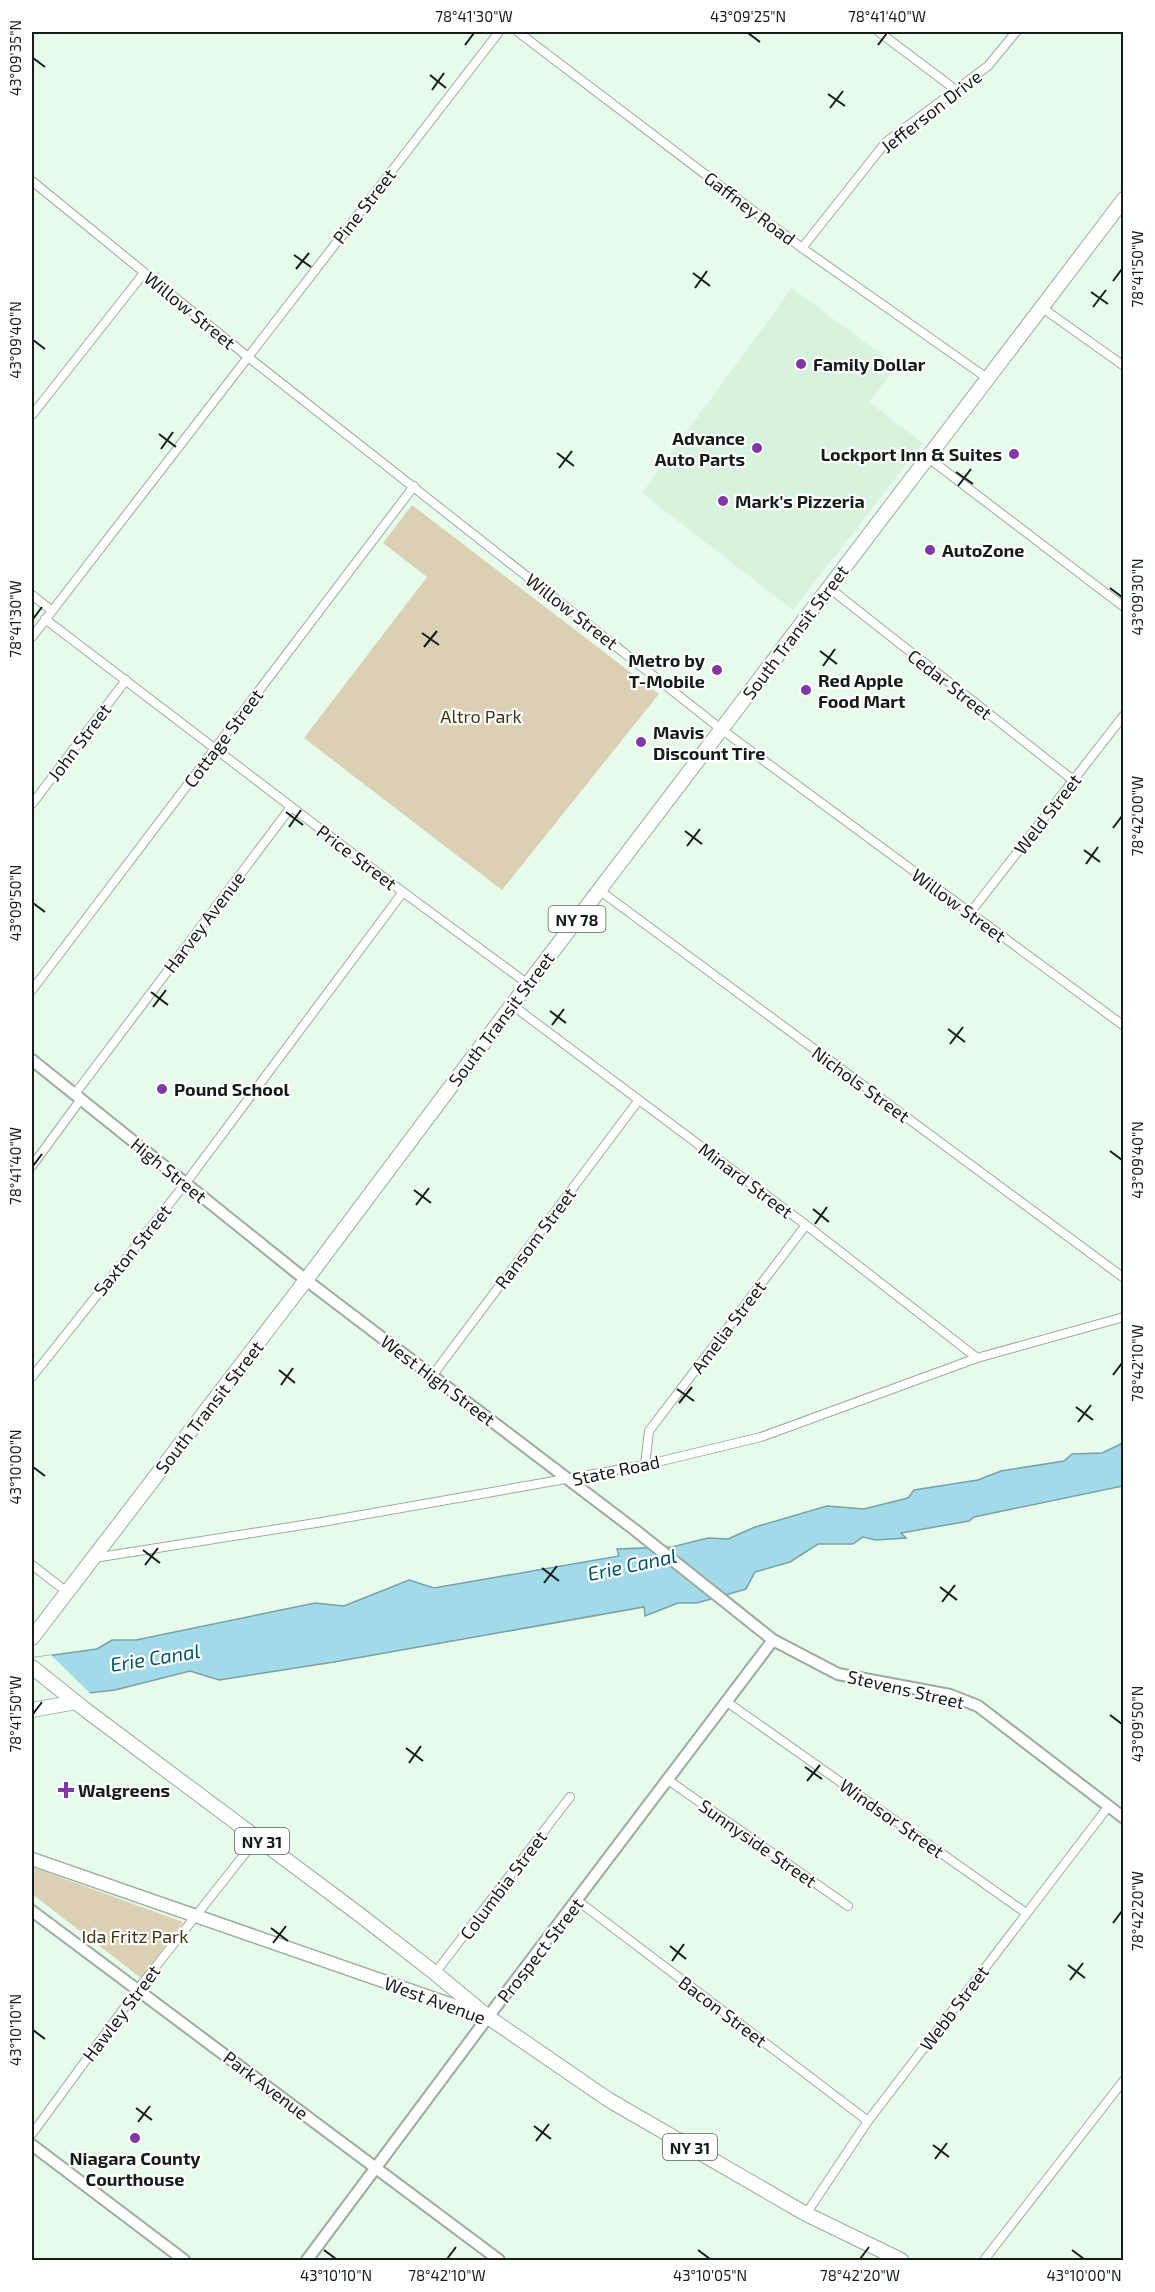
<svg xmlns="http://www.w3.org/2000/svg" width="1155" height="2292" font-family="'Exo 2',sans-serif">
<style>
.built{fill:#d7f3dd}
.green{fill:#dcd0b4}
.water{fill:#a2dae9;stroke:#78a1aa;stroke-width:1.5}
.pier{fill:#e7fbeb}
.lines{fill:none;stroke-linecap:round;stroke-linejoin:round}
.street-casing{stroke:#99ad9e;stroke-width:10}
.secondary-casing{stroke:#99ad9e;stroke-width:14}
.primary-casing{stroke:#99ad9e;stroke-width:15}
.highway-casing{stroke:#99ad9e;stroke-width:16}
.street{stroke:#fff;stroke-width:8}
.secondary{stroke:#fff;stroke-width:10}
.primary{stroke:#fff;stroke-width:12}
.highway{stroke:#fff;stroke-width:14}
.ticks{fill:none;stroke:#161d18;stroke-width:2}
.poi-dot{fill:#8237a9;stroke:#fff;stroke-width:2}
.labels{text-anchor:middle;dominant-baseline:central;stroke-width:4.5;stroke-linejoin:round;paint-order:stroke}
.shield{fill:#fff;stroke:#5c615d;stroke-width:1.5}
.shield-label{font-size:16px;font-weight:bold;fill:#161d18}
.street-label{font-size:18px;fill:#161d18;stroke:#fff}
.poi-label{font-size:18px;font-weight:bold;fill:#161d18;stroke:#fff;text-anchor:start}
.park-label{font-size:18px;fill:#423511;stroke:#fff}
.water-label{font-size:20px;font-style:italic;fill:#015463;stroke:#fff}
.neatline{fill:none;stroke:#161d18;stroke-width:2}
.ticks-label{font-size:15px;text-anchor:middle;fill:#161d18}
</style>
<rect width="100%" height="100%" fill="#e7fbeb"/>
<!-- built -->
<path class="built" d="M792 288 897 366 869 402 923 443 793 610 642 493Z"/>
<!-- green -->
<path class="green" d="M412 505 659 694 502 890 304 738 427 577 383 543Z
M32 1867 183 1922 141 1978 32 1894Z"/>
<!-- water -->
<path class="water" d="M1123 1443V1486L974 1517 969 1521 901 1533 906 1538 876 1540 863 1537 853 1544H818L790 1562 755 1572 746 1589 697 1603H678L645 1616 644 1607 334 1662 219 1680 190 1671 115 1690 89 1693 32 1658 97 1649 112 1640H136L315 1603 344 1606 409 1580 434 1588 619 1556 617 1549 672 1547 708 1538 728 1539 755 1527 827 1506 864 1509 908 1498 914 1490 978 1480 1001 1471 1064 1461 1072 1454 1102 1453Z"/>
<!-- pier -->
<path class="pier" d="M51 1655 92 1695 32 1706V1658Z"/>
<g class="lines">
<defs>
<path id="street" d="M518 32 802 248 987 378
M879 32 956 90
M32 181 248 357 721 729 1124 1026
M802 248 886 142 988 66 1016 32
M1041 307 1124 366
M32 415 144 273
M927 457 1124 607
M828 587 1073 780
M32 595 51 610
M45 619 403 892 528 984
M32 637 499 32
M32 804 126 680
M599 890 1124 1278
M970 913 1124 715
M32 990 414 486
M512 1005 806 1225 977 1358
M75 1094 291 807
M32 1166 81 1099
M432 1376 638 1101
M32 1377 185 1184 403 892
M645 1465 649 1431 806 1225
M94 1558 322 1522 645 1465 761 1437 977 1358 1124 1317
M32 1565 67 1592
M727 1702 1026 1913
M668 1780 848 1906
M578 1901 868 2121
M435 1973 570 1797
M32 2134 138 1989 258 1837
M806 2214 868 2121 1108 1807
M984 2260 1124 2080"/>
<path id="secondary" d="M32 1060 306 1280 635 1530 773 1640 838 1674 950 1695 978 1706 1124 1818
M32 1911 499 2260
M32 2145 184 2260
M307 2260 488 2017 773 1640"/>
<path id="primary" d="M32 1859 484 2016"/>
<path id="highway" d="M32 1638 306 1280 512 1005 1124 199
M32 1667 87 1711 360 1915 435 1973 488 2017 609 2100 806 2214 901 2260
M32 1710 76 1702"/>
</defs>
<!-- street casing -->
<use href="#street" class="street-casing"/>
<!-- secondary casing -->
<use href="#secondary" class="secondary-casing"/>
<!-- primary casing -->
<use href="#primary" class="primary-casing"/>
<!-- highway casing -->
<use href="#highway" class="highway-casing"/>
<!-- street -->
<use href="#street" class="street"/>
<!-- secondary -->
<use href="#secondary" class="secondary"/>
<!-- primary -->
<use href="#primary" class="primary"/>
<!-- highway -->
<use href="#highway" class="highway"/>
</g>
<!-- ticks -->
<path class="ticks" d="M748 33 760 42M465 45 474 33M878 45 887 33M33 58 45 67M430 75 446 88M432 90 444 73M828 94 845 106M830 108 843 91M294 255 311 267M296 269 309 253M693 273 710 286M1113 281 1122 269M695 288 707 271M1091 292 1108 304M1093 307 1106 290M33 340 45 349M159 434 176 447M161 449 173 432M557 453 574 466M559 468 572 451M956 472 973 484M958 486 971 469M1110 588 1122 597M33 619 42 607M422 633 439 645M424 647 437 631M820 651 837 664M823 666 835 649M286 812 303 825M289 827 301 810M1113 828 1122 816M685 831 702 844M687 846 700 829M1084 850 1100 862M1086 864 1098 847M33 903 45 912M151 992 168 1005M153 1007 166 990M550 1011 566 1023M552 1025 564 1009M948 1029 965 1042M950 1044 963 1027M1110 1151 1122 1160M33 1166 42 1154M414 1190 431 1203M416 1205 429 1188M813 1209 829 1222M815 1224 827 1207M279 1370 295 1383M1113 1375 1122 1363M281 1385 293 1368M677 1389 694 1401M679 1403 692 1387M1076 1407 1093 1420M1078 1422 1091 1405M33 1467 45 1476M143 1550 160 1563M145 1565 158 1548M542 1568 559 1581M544 1583 557 1566M940 1587 957 1600M942 1602 955 1585M33 1714 42 1702M1110 1715 1122 1724M406 1748 423 1761M409 1763 421 1746M805 1767 822 1779M807 1781 820 1765M1113 1923 1122 1911M271 1928 288 1941M273 1943 286 1926M670 1946 686 1959M672 1961 684 1944M1068 1965 1085 1978M1070 1980 1083 1963M33 2030 45 2039M136 2108 152 2120M138 2122 150 2106M534 2126 551 2139M536 2141 549 2124M933 2145 949 2157M935 2159 947 2143M324 2250 336 2259M698 2250 710 2259M1072 2250 1084 2259M447 2259 456 2247M860 2259 869 2247"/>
<!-- markers -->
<g class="poi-dot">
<circle cx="801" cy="364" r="6"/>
<circle cx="757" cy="448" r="6"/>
<circle cx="1014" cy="454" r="6"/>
<circle cx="723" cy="501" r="6"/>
<circle cx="930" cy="550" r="6"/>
<circle cx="717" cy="670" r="6"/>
<circle cx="806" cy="690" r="6"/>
<circle cx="641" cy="742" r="6"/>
<circle cx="162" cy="1089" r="6"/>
<path d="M63 1781h6v6h6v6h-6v6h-6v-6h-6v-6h6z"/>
<circle cx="135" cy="2138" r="6"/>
</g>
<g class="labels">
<!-- shield labels -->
<g class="shield">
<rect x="548.5" y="906" width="57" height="26" rx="4.5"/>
<rect x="235" y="1828" width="54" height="26" rx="4.5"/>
<rect x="663" y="2134" width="54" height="26" rx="4.5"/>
</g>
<g class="shield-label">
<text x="577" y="919">NY 78</text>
<text x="262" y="1841">NY 31</text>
<text x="690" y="2147">NY 31</text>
</g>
<!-- street labels -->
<g class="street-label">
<text transform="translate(931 111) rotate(-38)">Jefferson Drive</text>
<text transform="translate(364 206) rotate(-52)">Pine Street</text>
<text transform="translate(750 208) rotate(37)">Gaffney Road</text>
<text transform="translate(190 310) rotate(39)">Willow Street</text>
<text transform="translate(572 611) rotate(38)">Willow Street</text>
<text transform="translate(795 632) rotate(-53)">South Transit Street</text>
<text transform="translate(950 684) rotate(38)">Cedar Street</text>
<text transform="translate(223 738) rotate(-53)">Cottage Street</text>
<text transform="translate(79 742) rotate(-53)">John Street</text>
<text transform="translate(1047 814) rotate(-52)">Weld Street</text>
<text transform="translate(357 857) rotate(37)">Price Street</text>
<text transform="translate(959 905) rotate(36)">Willow Street</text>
<text transform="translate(204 922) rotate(-53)">Harvey Avenue</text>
<text transform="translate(501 1019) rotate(-53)">South Transit Street</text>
<text transform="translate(861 1084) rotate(36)">Nichols Street</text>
<text transform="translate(169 1170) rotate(39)">High Street</text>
<text transform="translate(746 1180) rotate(37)">Minard Street</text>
<text transform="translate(535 1238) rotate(-53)">Ransom Street</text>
<text transform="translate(132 1250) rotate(-51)">Saxton Street</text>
<text transform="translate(728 1327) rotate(-53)">Amelia Street</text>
<text transform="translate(438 1380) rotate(37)">West High Street</text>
<text transform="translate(209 1407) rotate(-52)">South Transit Street</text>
<text transform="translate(616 1470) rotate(-12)">State Road</text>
<text transform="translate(906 1689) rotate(13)">Stevens Street</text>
<text transform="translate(892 1818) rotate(35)">Windsor Street</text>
<text transform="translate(758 1843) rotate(35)">Sunnyside Street</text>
<text transform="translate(503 1885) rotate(-53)">Columbia Street</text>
<text transform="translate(540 1950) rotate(-52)">Prospect Street</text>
<text transform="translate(435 2000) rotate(20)">West Avenue</text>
<text transform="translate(954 2008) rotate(-53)">Webb Street</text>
<text transform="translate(723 2011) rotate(37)">Bacon Street</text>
<text transform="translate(121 2013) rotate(-53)">Hawley Street</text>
<text transform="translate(266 2085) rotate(37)">Park Avenue</text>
</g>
<!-- poi labels -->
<g class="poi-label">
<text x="813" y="364">Family Dollar</text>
<text x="745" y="438" text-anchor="end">Advance<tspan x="745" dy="21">Auto Parts</tspan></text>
<text x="1002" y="454" text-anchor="end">Lockport Inn &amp; Suites</text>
<text x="735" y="501">Mark's Pizzeria</text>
<text x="942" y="550">AutoZone</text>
<text x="705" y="660" text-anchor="end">Metro by<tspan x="705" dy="21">T-Mobile</tspan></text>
<text x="818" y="680">Red Apple<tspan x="818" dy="21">Food Mart</tspan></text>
<text x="653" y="732">Mavis<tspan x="653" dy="21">Discount Tire</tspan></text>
<text x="174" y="1089">Pound School</text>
<text x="78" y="1790">Walgreens</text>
<text x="135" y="2158" text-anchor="middle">Niagara County<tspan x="135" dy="21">Courthouse</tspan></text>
</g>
<!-- park labels -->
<g class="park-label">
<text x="481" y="716">Altro Park</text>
<text x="135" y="1936">Ida Fritz Park</text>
</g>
<!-- water labels -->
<g class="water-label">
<text transform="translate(632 1564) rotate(-12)">Erie Canal</text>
<text transform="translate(155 1657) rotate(-9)">Erie Canal</text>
</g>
</g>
<!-- border -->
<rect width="1155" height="2292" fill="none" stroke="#ffffff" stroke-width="66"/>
<rect x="33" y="33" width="1089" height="2226" class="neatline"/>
<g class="ticks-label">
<text x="474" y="22">78°41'30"W</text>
<text x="748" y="22">43°09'25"N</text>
<text x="887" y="22">78°41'40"W</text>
<text transform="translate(16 58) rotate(-90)" y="5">43°09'35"N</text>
<text transform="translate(1138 269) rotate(-90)" y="5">78°41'50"W</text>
<text transform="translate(16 340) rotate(-90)" y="5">43°09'40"N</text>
<text transform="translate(1138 597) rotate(-90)" y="5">43°09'30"N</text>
<text transform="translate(16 619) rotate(-90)" y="5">78°41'30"W</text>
<text transform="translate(1138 816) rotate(-90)" y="5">78°42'00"W</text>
<text transform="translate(16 903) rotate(-90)" y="5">43°09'50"N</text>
<text transform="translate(1138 1160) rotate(-90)" y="5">43°09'40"N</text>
<text transform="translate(16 1166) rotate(-90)" y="5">78°41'40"W</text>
<text transform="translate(1138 1363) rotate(-90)" y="5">78°42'10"W</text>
<text transform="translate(16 1467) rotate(-90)" y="5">43°10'00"N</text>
<text transform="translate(16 1714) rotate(-90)" y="5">78°41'50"W</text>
<text transform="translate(1138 1724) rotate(-90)" y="5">43°09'50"N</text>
<text transform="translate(1138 1911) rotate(-90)" y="5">78°42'20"W</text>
<text transform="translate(16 2030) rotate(-90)" y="5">43°10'10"N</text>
<text x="336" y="2281">43°10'10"N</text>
<text x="447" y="2281">78°42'10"W</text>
<text x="710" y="2281">43°10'05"N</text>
<text x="860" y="2281">78°42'20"W</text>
<text x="1084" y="2281">43°10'00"N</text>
</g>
</svg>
